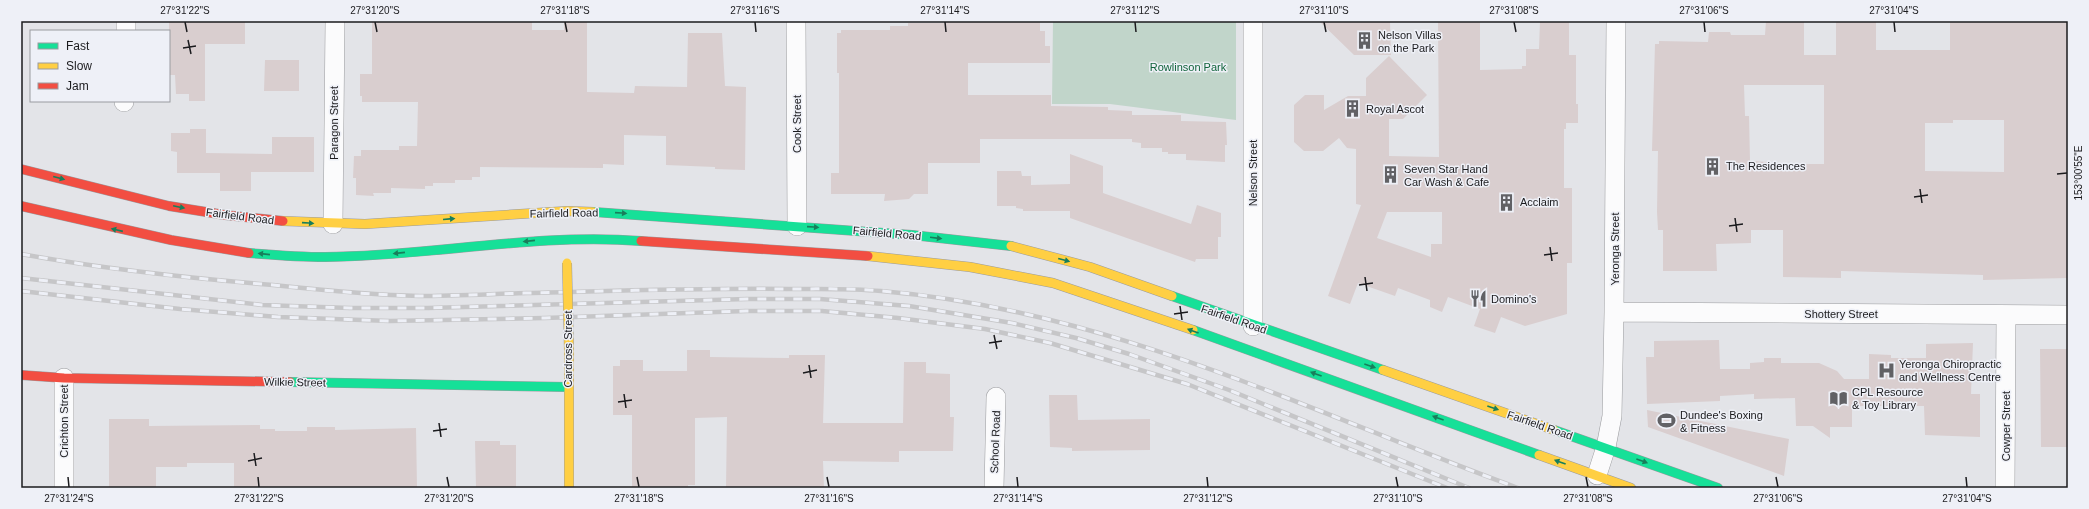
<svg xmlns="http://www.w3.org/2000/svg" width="2089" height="509" font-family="Arial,sans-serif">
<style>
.green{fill:#c1d5ca}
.building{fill:#d9cecf;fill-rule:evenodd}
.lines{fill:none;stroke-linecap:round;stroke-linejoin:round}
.street-casing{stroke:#9a9b9e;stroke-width:20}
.fast-casing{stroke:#9a9b9e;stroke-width:10}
.slow-casing{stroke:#9a9b9e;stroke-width:10}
.jam-casing{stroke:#9a9b9e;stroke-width:10}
.street{stroke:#fbfbfc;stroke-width:19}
.fast{stroke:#16e098;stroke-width:9}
.slow{stroke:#ffcf43;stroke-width:9}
.jam{stroke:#f24e42;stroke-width:9}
.rail-casing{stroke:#c6c6c8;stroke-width:4.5}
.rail{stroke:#eef0f7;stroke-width:3;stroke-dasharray:9;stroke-linecap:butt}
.slow-bridge-casing{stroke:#9a9b9e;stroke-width:10;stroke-linecap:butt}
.slow-bridge{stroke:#ffcf43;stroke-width:9}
.oneway{fill:#187e5b}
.ticks{fill:none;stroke:#1b1b1e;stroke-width:1.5}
.labels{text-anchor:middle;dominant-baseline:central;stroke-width:3;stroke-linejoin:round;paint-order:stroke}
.poi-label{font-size:11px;fill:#1b1b1e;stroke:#eef0f7;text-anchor:start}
.park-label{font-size:11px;fill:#10643b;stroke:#eef0f7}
.street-label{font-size:11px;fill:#1b1b1e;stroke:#eef0f7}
.neatline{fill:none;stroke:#1b1b1e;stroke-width:1.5}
.ticks-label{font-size:10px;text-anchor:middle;fill:#1b1b1e}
</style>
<rect width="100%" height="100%" fill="#e3e4e8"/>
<!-- green -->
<path class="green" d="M1053 21H1236V120L1110 104H1052Z"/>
<!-- building -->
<path class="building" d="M169 21H245V44H205V101H189V94H176L175 75H169Z
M372 21H532V30H564V21H587V92L634 93 635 86 687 87 688 33H722L725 86 746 87 745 170 715 169V167L666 165V136L624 135V165L603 164V168L480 167V177H472V180H455V183H433V186H425V189L391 188V193H373L374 196 356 195V178H353L354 156H361V150H399V146H417L418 102H362V96H360V74H372Z
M944 21H1040V31H1045V46H1050V63H968V95H1051V106L1108 107V110L1132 111V115H1181V121L1226 122 1227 145H1225V162L1186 160V154H1168V152H1162V148H1141V143L1132 142V139H980V163H928V194H914L909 199 884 201 885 194H831V173H839V73H837V33H841V30H890V26H908V23H944Z
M1319 21H1390L1391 55H1354Z
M1438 21H1480V70L1522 69V66H1526V49H1539L1540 21H1569V55H1576V104H1578V123H1566V129H1564V188H1572V263H1567V314L1525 326 1501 317 1495 333 1474 326 1480 309 1448 297 1442 312 1430 307V300L1398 288 1395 296 1358 283 1350 304 1328 296 1361 205 1356 204V149L1347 148 1339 138 1323 151H1304L1294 142V105L1305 95H1324V110L1348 96H1366V78L1389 56 1427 95 1403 119H1389V156L1439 157ZM1387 212H1442V244H1431V257L1377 238Z
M1766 21H1804V55H1836V21H1876V50H1950V21H2068V278L1983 280V275L1841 271V278L1783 277V230H1751V243L1716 244 1717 271H1663V230H1658L1657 212 1658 151H1652L1655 44H1659V41L1708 42 1709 32H1730L1731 35H1765ZM1744 85H1824V164H1805V168L1768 167V162L1750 161 1749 116H1745ZM1953 120H2004V172L1925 171V123H1953Z
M265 60H299V91H264Z
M190 129H206V153L272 154V137H314V172H251V191H220V173H177V152L171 151V133H190Z
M1070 154 1103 166V193L1191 224 1197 205 1221 213V237H1218V259H1196L1195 262 1070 218V211H1023V209L1016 208V206H997V171H1021L1022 176H1031V185L1070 184Z
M1719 340 1720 369H1750V363L1764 362V358H1781V363H1819L1837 371 1844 379H1869V354L1891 355V358H1926V344L1973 343 1971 394H1980V437L1925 435 1924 406H1852V427H1830V438L1813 426H1796L1795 398 1754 399V394L1720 396V401L1647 404 1646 357H1654V341Z
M2040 349H2068V447H2041Z
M687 350H710V357L789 358V355H825L823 423H903L904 362H926V373L950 374V417H954L953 451H899V462L823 461 824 488H726L727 417 695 418V485H688V488H632V415H613V366H620V360H643V371H687Z
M1049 395H1077L1078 420 1150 419V450L1072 451V448L1050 447Z
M1647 410 1789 439 1784 476 1648 427Z
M109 419H149V426L260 425V429H275V431H307V427H335V430L416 428 417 488H234V463H187V467H156V488H109Z
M475 441H500V445H516V488H476Z"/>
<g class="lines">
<defs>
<path id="street" d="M796 21 797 226
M126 31V21
M124 102V101
M333 224 335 21
M1614 312 2068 315
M1253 326V21
M1597 475 1606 447 1612 416 1614 312 1616 21
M64 488V378
M994 488 996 397
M2005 488 2006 315"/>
<path id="fast" d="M594 212 912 235 1011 246
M249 253C274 255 299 257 325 257 431 256 534 233 641 241
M1172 296 1383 370
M1193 330 1539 455
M290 382 568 387
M1554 430 1718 488"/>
<path id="slow" d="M283 221 365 224 568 211 594 212
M1011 246 1090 267 1172 296
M868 256 970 267 1053 283 1193 330
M569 351V488
M1383 370 1554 430
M1539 455 1631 488"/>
<path id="jam" d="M21 169 169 206 225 215 283 221
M21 206 171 240 249 253
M641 241 868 256
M21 375 64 378 290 382"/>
</defs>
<!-- street casing -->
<use href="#street" class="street-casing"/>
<!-- fast casing -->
<use href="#fast" class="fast-casing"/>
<!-- slow casing -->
<use href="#slow" class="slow-casing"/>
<!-- jam casing -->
<use href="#jam" class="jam-casing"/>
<!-- street -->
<use href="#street" class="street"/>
<!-- fast -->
<use href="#fast" class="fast"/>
<!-- slow -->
<use href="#slow" class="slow"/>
<!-- jam -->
<use href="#jam" class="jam"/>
<defs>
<path id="rail" d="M21 254C104 269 188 278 273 285 321 290 370 295 419 296 455 296 491 294 527 293 614 291 701 288 788 289 819 289 850 288 881 291 1108 310 1308 411 1518 488
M21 278 262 305 350 308H428L747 299H820L909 306 1012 323 1076 338 1129 354 1229 390 1469 488
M21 291 180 309 278 317 390 321 545 318 746 311H822L898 318 985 329 1050 343 1187 384 1447 488"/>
</defs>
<!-- rail casing -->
<use href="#rail" class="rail-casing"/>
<!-- rail -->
<use href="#rail" class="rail"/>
<defs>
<path id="slow-bridge" d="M567 263 569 351"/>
</defs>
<!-- slow-bridge casing -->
<use href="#slow-bridge" class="slow-bridge-casing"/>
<!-- slow-bridge -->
<use href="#slow-bridge" class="slow-bridge"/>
</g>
<!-- one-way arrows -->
<defs><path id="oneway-solid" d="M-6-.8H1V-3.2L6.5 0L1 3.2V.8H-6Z"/></defs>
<g class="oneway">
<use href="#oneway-solid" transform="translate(59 178) rotate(15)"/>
<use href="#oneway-solid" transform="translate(179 207) rotate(12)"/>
<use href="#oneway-solid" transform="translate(621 213) rotate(4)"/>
<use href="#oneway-solid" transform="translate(449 219) rotate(-5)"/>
<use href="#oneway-solid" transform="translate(308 223) rotate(4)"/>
<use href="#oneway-solid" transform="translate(813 227) rotate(4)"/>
<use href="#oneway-solid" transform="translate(117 230) rotate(-167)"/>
<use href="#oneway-solid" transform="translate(936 238) rotate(7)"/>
<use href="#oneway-solid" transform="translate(529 241) rotate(174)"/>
<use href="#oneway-solid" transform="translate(399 253) rotate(174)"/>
<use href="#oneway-solid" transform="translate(264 254) rotate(-174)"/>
<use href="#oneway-solid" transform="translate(1064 260) rotate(15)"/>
<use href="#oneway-solid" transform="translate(1193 331) rotate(-160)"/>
<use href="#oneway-solid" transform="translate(1370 366) rotate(19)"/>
<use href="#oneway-solid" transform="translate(1316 374) rotate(-160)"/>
<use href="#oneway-solid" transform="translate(1493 408) rotate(19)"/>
<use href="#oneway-solid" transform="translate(1438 418) rotate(-160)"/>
<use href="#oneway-solid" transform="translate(1642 461) rotate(20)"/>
<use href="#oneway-solid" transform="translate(1560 462) rotate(-160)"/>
</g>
<!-- ticks -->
<path class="ticks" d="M185 22 187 32M375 22 377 32M565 22 567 32M755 22 756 32M945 22 946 32M1135 22 1136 32M1324 22 1326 32M1514 22 1516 32M1704 22 1705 32M1894 22 1895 32M188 40 191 54M183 48 196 46M2057 174 2067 173M1920 189 1922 203M1914 197 1928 195M1735 218 1737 232M1729 226 1743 224M1550 247 1552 261M1544 255 1558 253M1365 277 1367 291M1359 285 1373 283M1180 306 1182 320M1174 314 1188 312M994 335 997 349M989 343 1002 341M809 365 811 378M803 373 817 370M624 394 626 408M618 402 632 400M439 423 441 437M433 431 447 429M254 453 256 466M248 461 262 458M68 477 69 487M258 477 259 487M447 477 449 487M637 477 639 487M827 477 829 487M1017 477 1018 487M1207 477 1208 487M1396 477 1398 487M1586 477 1588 487M1776 477 1778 487M1966 477 1967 487"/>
<!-- icons -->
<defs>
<symbol id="building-bare" viewBox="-9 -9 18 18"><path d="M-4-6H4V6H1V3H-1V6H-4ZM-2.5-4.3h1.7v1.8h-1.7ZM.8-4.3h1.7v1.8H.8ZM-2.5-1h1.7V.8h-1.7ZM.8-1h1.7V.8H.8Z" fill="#616165" stroke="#eef0f7" stroke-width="2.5" paint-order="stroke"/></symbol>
<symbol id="restaurant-bare" viewBox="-9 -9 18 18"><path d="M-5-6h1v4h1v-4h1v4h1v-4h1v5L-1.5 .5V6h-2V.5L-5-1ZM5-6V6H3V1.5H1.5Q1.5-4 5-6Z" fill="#616165" stroke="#eef0f7" stroke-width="2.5" paint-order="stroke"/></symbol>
<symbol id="hospital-bare" viewBox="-9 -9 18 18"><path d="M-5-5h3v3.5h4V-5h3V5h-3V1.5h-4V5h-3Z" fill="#616165" stroke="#eef0f7" stroke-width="2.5" paint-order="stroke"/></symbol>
<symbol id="library-bare" viewBox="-9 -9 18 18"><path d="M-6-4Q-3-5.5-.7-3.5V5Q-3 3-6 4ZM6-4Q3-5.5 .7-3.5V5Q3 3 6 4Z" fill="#616165" stroke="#eef0f7" stroke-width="2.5" paint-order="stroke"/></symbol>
<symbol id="stadium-bare" viewBox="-9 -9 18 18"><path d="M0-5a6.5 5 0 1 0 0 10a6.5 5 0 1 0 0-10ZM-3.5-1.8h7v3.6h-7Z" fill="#616165" stroke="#eef0f7" stroke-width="2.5" paint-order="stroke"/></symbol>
</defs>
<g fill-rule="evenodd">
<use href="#building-bare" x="1352" y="28" width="25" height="25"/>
<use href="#building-bare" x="1340" y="96" width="25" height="25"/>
<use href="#building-bare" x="1700" y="154" width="25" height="25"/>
<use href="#building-bare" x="1378" y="162" width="25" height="25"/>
<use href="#building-bare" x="1494" y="190" width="25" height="25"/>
<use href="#restaurant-bare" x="1466" y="286" width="25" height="25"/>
<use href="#hospital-bare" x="1874" y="358" width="25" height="25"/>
<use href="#library-bare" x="1826" y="386" width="25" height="25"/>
<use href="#stadium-bare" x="1654" y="408" width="25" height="25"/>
</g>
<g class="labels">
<!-- poi labels -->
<g class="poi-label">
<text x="1378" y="35">Nelson Villas<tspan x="1378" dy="13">on the Park</tspan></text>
<text x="1366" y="109">Royal Ascot</text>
<text x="1726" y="166">The Residences</text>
<text x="1404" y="169">Seven Star Hand<tspan x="1404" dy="13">Car Wash &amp; Cafe</tspan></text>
<text x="1520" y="202">Acclaim</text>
<text x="1491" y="299">Domino's</text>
<text x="1899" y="364">Yeronga Chiropractic<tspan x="1899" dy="13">and Wellness Centre</tspan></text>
<text x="1852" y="392">CPL Resource<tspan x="1852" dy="13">&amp; Toy Library</tspan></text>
<text x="1680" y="415">Dundee's Boxing<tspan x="1680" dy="13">&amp; Fitness</tspan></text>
</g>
<!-- park labels -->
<g class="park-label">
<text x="1188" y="67">Rowlinson Park</text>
</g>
<!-- street labels -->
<g class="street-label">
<text transform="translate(334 123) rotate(-90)">Paragon Street</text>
<text transform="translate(797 124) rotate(-90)">Cook Street</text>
<text transform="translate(1253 173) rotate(-90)">Nelson Street</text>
<text transform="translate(564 213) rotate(-1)">Fairfield Road</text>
<text transform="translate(240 216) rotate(7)">Fairfield Road</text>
<text transform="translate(887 233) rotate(5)">Fairfield Road</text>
<text transform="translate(1615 249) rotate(-90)">Yeronga Street</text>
<text x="1841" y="314">Shottery Street</text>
<text transform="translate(1234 319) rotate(19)">Fairfield Road</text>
<text transform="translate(568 349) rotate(-90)">Cardross Street</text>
<text transform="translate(295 382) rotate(1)">Wilkie Street</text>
<text transform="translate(64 421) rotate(-90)">Crichton Street</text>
<text transform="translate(1540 425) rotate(19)">Fairfield Road</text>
<text transform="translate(2006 426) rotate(-90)">Cowper Street</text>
<text transform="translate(995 442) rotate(-88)">School Road</text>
</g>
</g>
<!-- border -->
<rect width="2089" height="509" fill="none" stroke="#eef0f7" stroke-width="44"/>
<!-- legend -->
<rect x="30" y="30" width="140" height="72" fill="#eef0f7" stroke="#9a9ba0"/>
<rect x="38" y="43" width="20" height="6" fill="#16e098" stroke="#9a9ba0"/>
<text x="66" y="50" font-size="12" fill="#1b1b1e">Fast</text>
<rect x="38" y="63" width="20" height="6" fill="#ffcf43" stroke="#9a9ba0"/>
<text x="66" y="70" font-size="12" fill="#1b1b1e">Slow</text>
<rect x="38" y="83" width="20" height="6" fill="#f24e42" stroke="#9a9ba0"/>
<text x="66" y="90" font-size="12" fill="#1b1b1e">Jam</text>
<rect x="22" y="22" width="2045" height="465" class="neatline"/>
<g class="ticks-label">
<text x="185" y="14">27°31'22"S</text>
<text x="375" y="14">27°31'20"S</text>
<text x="565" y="14">27°31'18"S</text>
<text x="755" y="14">27°31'16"S</text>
<text x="945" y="14">27°31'14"S</text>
<text x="1135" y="14">27°31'12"S</text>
<text x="1324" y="14">27°31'10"S</text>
<text x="1514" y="14">27°31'08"S</text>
<text x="1704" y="14">27°31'06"S</text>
<text x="1894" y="14">27°31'04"S</text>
<text transform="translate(2078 173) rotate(-90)" y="4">153°00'55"E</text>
<text x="69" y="502">27°31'24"S</text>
<text x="259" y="502">27°31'22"S</text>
<text x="449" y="502">27°31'20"S</text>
<text x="639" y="502">27°31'18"S</text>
<text x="829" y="502">27°31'16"S</text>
<text x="1018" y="502">27°31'14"S</text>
<text x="1208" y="502">27°31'12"S</text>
<text x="1398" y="502">27°31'10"S</text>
<text x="1588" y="502">27°31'08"S</text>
<text x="1778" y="502">27°31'06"S</text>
<text x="1967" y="502">27°31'04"S</text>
</g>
</svg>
